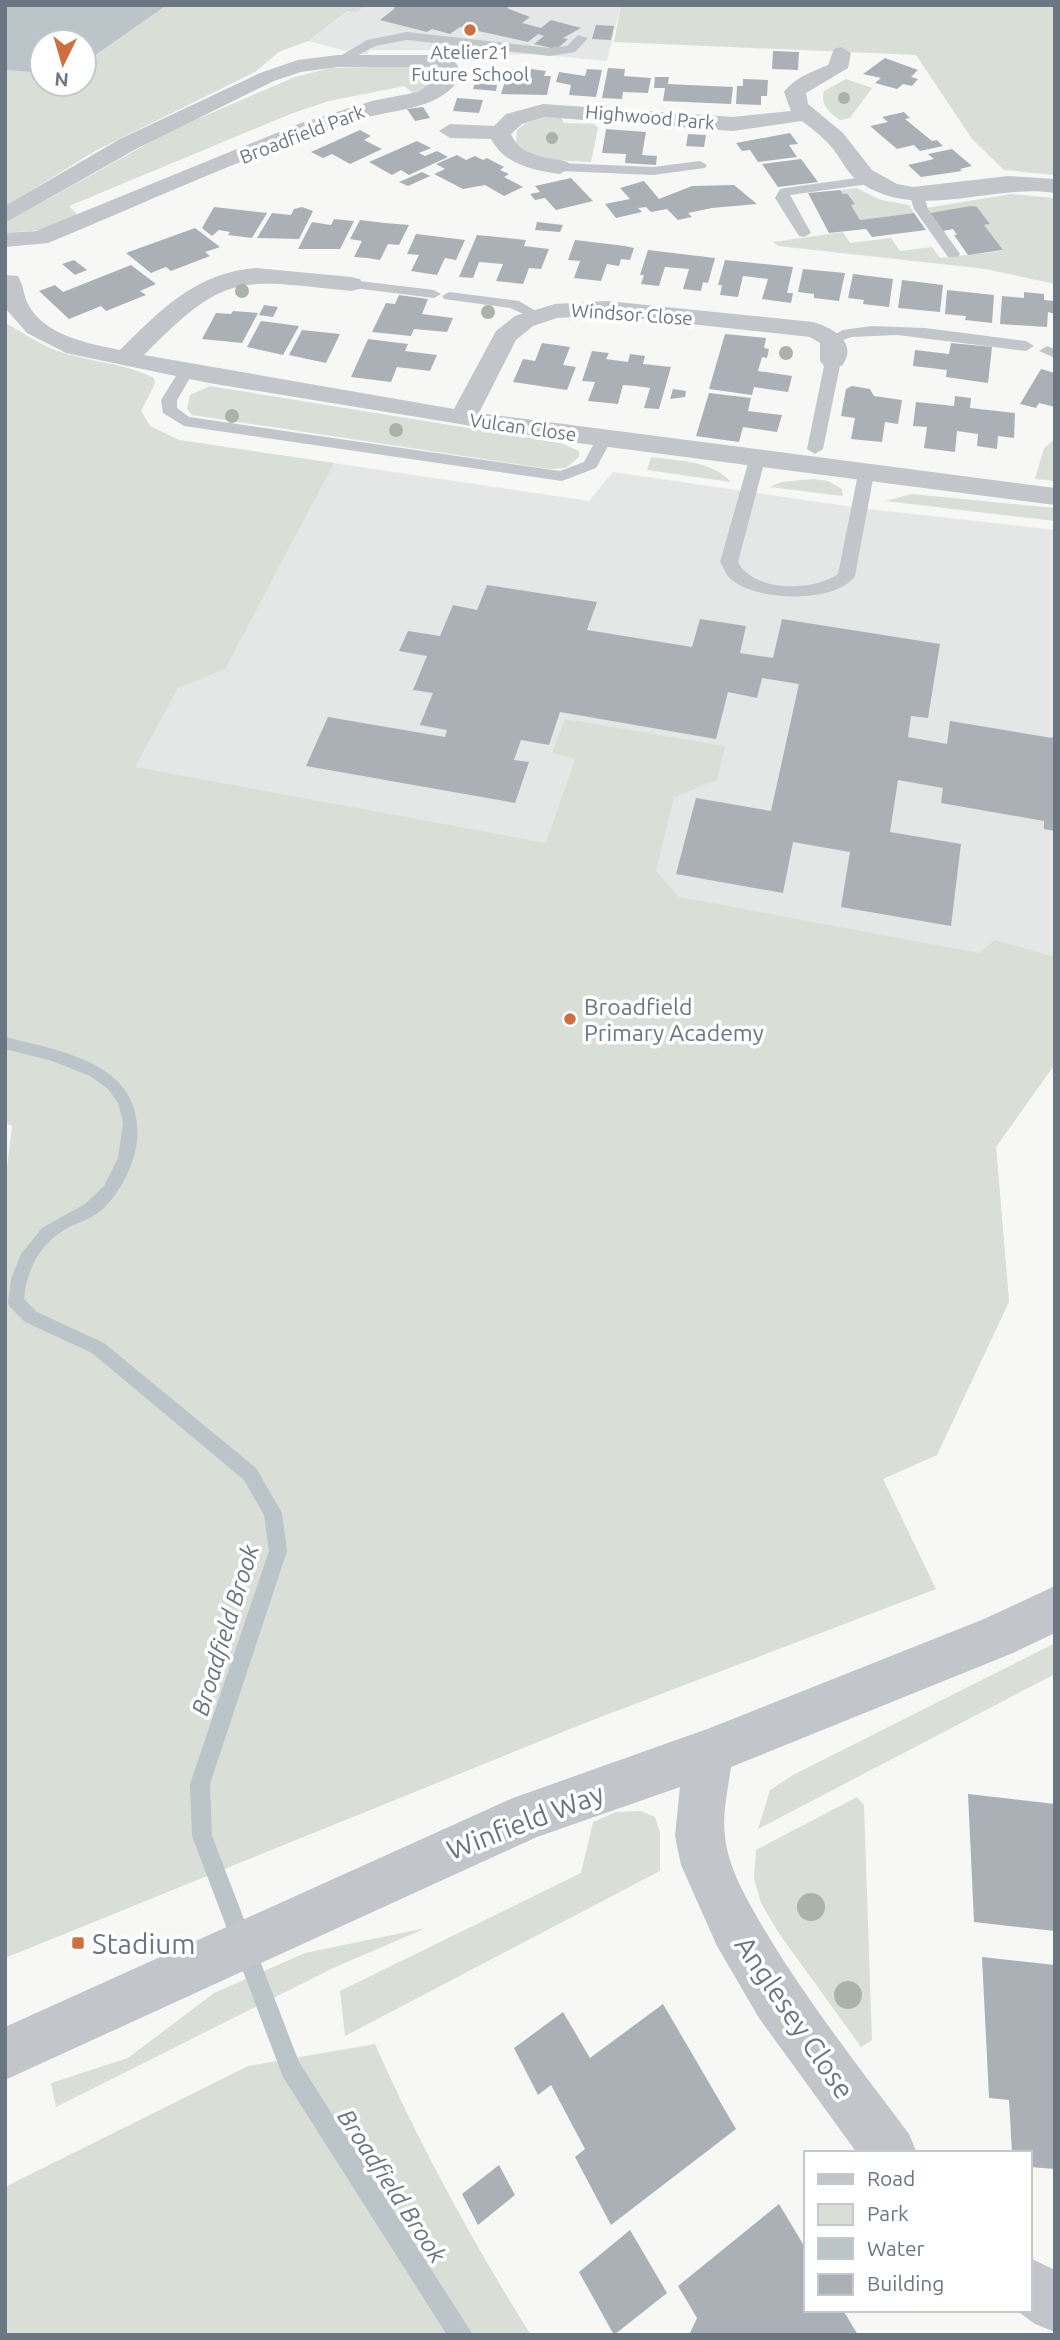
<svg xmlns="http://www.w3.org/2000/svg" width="1060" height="2340" font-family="Ubuntu,sans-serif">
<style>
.built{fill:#e5e7e6}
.green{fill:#d9ded7}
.water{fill:#bbc4c8}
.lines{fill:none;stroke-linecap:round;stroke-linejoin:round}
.stream{fill:#bbc4c8;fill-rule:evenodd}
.building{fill:#aab0b5}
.lane{fill:#c2c5c9;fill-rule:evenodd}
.street{fill:#c2c5c9;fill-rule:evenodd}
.tree{fill:#a9b3a8}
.poi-dot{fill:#cd6f40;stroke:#fff;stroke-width:2.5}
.labels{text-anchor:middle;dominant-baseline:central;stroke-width:7;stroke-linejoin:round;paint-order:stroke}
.far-poi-label{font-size:19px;fill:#6b7683;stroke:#fff}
.far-street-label{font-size:19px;fill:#6b7683;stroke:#fff}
.poi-label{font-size:23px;fill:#6b7683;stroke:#fff;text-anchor:start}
.water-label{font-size:24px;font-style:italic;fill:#67757e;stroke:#fff}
.near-street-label{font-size:28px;fill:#6b7683;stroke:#fff}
.near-poi-label{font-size:28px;fill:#6b7683;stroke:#fff;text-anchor:start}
</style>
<rect width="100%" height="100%" fill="#f7f8f6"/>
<!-- built -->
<path class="built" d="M366 5H621L607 61 534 54 479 56 450 50H369L368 54H357L308 41 349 11 356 13Z
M146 396 141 411 150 426 179 440 589 501 613 472 860 508 1055 530V1064L996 1147 1009 1302 510 1636 5 541Z"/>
<!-- green -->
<path class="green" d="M167 5H366L356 13 348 11 308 41 279 52 255 72 95 151 5 207V70L42 73V84H84V63Z
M621 5H1055V175L1004 170 972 139 916 55 614 42Z
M407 66H423L434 74 426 87 414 94 404 86 329 101 293 113 69 206 78 215 41 230 5 233V223L174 129 295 77 330 68Z
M846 79 872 88 850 118 840 120C829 112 820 105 824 91Z
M543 117 561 118 564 123 594 124 598 128 591 162C566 160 534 163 516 143L517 130 526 123Z
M856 188 881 200 909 205 914 213 860 220 851 205 855 204 849 194H843L840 190Z
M1011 194 1055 198V284L986 269 778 246 773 242 843 232 850 243 891 238 900 251 932 247 940 258 1002 251 984 225 990 224 977 207 930 213 926 208Z
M5 323C23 332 38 344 58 351 89 362 125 363 154 378L155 384 141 411 150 426 179 440 334 463 225 669 178 688 135 767 546 843 575 759 552 753 565 719 725 746 717 780 674 797 656 871 679 897 979 953 995 940 1055 957V1064L996 1147 1009 1302 937 1455 883 1479 936 1589 585 1723 5 1958V1184L12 1126 5 1122Z
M210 386 561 443 579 451V457L566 468 550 469 192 415 187 409 190 395Z
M1055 439V481L1035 479 1044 448Z
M651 457C678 461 711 460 731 482L647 470Z
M814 479 828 481 842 489 843 496 770 487 781 482Z
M912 494 1055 508V521L885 501Z
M1055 1643V1674L758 1829 770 1790 793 1775Z
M857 1797 864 1805 872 2040 861 2047 778 1932 761 1903 754 1878 756 1850Z
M641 1811 655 1817 660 1832V1871L345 2036 340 1991 581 1873 593 1822 616 1812Z
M426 1928 331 1969 56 2107 51 2083 128 2058 214 1993 305 1953Z
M375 2044C420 2146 472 2241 531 2335H5V2187L248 2066Z"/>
<!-- water -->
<path class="water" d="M5 5H167L84 63V42H42V73L5 70Z"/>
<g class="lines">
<!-- stream -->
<path class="stream" d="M5 1037C64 1052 144 1063 137 1141 134 1165 121 1191 104 1208 94 1217 83 1221 71 1226 42 1241 27 1267 24 1299L37 1312 104 1343 256 1468 282 1513 287 1551 210 1784 212 1836 299 2062 473 2335H447L283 2077 192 1836 190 1784 269 1551 264 1515 244 1480 92 1353 25 1322 10 1307 8 1302 11 1279 21 1254 42 1228 85 1204 104 1186 118 1158 123 1123 118 1103 108 1089 90 1076 52 1061 5 1049Z"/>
</g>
<!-- building -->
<path class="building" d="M395 5H511L507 8 530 17 522 23 541 28 551 20 581 28 563 38 568 39 559 47 551 48 534 44 544 36 538 34 528 42 460 27 450 34 432 29 427 32 380 20 394 9Z
M596 25 614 26 611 40 592 39Z
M773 51 799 52 798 70 772 69Z
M885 58 918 70 911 77 918 79 912 86 903 84 897 89 875 83 881 78 863 74Z
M608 68 625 69 624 76 651 78 648 93 623 92 622 99 602 98Z
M509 69H522L520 77H529L531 69 546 71 544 76H551L547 95 501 94Z
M587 69 602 70 596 97 569 95 571 85 556 82 559 72 585 76Z
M655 77H669L668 84 733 87 731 104 663 101 665 88H654Z
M743 79 768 80 767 96H761V105L736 104 737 86H743Z
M475 83 497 85 496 91 473 89Z
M457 98 483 100 479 113 453 111Z
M423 107 430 118 415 121 407 109Z
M904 112 910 118 905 119 932 141 937 140 943 146 920 151 914 145 897 149 870 126 888 122 882 117Z
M606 129 646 132 642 155 657 156 656 165 625 163 626 154 602 153Z
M360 130 371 136 364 140 382 149 350 164 332 154 323 158 311 152Z
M790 133 798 144 789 145 797 157 758 162 750 150 742 151 736 143Z
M688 134 706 135 704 147 686 146Z
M417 141 431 148 419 153 425 156 437 151 448 157 409 175 401 170 392 175 369 162Z
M952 149 972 166 960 169 962 171 921 177 908 165 934 159 928 154Z
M457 155 466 160 475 156 483 160 487 158 504 167 500 170 509 174 504 177 523 187 504 196 485 185 463 189 434 174 445 169 436 164Z
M801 159 818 182 778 187 762 164Z
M422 172 430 176 408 186 399 182Z
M571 178 593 201 556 210 545 198 535 200 530 194 540 192 535 186Z
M644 181 659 199 692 186 734 185 757 204 712 208 688 213 692 217 678 220 667 209 651 212 646 207 638 208 642 212 616 218 605 204 630 199 620 188Z
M840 190 843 194H848L855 204 851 205 860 220 914 213 926 230 872 237 866 229 829 233 808 193Z
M971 206 977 207 990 224 984 225 1003 250 968 255 954 235H957L953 229 943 231 930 213Z
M214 207 267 213 252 238 228 235 230 232 219 230 212 236 202 228Z
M302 207 313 211 299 239 257 238 272 213 291 215 294 209Z
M334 219 354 221 340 249H298L312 222 331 225Z
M360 220 385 223 409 225 399 245 388 244 380 260 367 258 354 257 362 241 350 239Z
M537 222 563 225 560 232 535 230Z
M195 228 220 247 205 252 210 256 171 271 166 267 151 273 126 253Z
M416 234 441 237 465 240 456 260 445 258 437 275 411 271 419 255 407 254Z
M477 235 526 240 524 246 549 249 541 269 529 268 523 284 496 281 503 264 479 262 473 278 459 277Z
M575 240 625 246 634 248 630 260 621 259 619 266 607 264 601 281 574 278 580 261 568 260Z
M648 250 715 258 708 283 703 282 701 291 683 289 689 269 665 267 659 286 641 284 644 275H640Z
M74 260 87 270 75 275 62 264Z
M725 260 793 267 787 293H793L791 303 762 299 768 279 743 276 738 297 720 295 722 285H718Z
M131 265 156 284 140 291 146 295 106 311 101 306 69 319 39 291 55 285 63 292Z
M803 269 845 273 839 301 814 298V294L798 292Z
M853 274 893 279 889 307 863 304 864 300 848 298Z
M902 280 943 285 940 312 898 308Z
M947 290 994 295 992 323 965 320 966 316 945 314Z
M1024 292 1044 294V300L1055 301V314L1048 312 1047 327 1000 324 1002 296 1024 298Z
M399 295 428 299 422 314 453 318 447 332 414 329 411 336 372 332 386 303 395 304Z
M264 305 278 307 273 317 259 315Z
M233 311 258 313 242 343 202 339 216 313 231 314Z
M261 321 299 326 283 355 247 347Z
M302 330 340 334 326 363 289 355Z
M725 334 766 338 764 348 769 349 767 358 762 357 758 371 792 376 788 392 754 387 752 395 709 389Z
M368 339 408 344 405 351 437 355 430 371 397 367 391 382 351 377Z
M542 343 570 347 563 365 576 367 567 390 513 382 523 359 535 361Z
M951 343 992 347 988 383 946 377 947 370 913 366 915 350 949 354Z
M592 351 609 353 606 359 628 362 630 354 645 356 643 364 671 367 659 409 644 408 650 388 636 386 623 385 618 404 588 401 595 382 582 381Z
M1041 369 1055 373V407L1039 403 1036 408 1020 404Z
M852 386 870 389 874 396 902 400 898 424 885 422 882 442 851 439 855 418 841 416 846 389Z
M673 389 686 391 685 397 670 399Z
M709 393 751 398 748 411 782 415 777 432 743 427 739 442 696 436Z
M955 396 971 398 970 408 1015 413 1014 438 998 436 997 449 977 446 978 434 957 431 955 452 924 448 927 427 913 426 916 402 954 406Z
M487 585 597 602 587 630 692 647 700 619 746 626 740 653 773 658 782 619 940 644 928 718 911 716 908 737 947 744 950 721 1052 738 1055 732V831L1044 829V821L941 803 943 788 898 780 890 832 961 844 951 926 841 907 850 852 793 842 783 893 676 874 696 798 771 811 799 684 762 678 757 698 728 692 716 739 560 712 549 745 521 740 514 760 529 762 515 803 306 766 328 717 445 737 447 730 420 725 433 693 413 690 427 656 399 651 408 631 440 636 453 605 477 610Z
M968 1794 1055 1804V1931L974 1922Z
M982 1957 1055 1965V2169L1030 2167V2153H1012L1009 2100 989 2098Z
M663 2004 736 2129 611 2225 575 2157 585 2149 551 2085 538 2095 514 2048 563 2012 590 2058Z
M499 2165 515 2195 478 2225 462 2194Z
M779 2204 806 2249V2310H843L858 2335H689L697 2318 678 2286Z
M630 2230 667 2293 614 2335 579 2272Z"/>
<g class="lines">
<!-- lane -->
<path class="lane" d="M407 32 550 48 567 46 578 35 588 38 575 52 550 56 407 40 375 46 342 64 332 61 367 40Z
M700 161 707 165 705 168 653 175 560 171 553 167 560 163 653 167Z
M871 176 876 177V183L790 195 811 233 804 237 799 236 775 198 780 189 785 188Z
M916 189 923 193 928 209 960 254 958 257H948L914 209 909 193Z
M351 280 434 290 441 294 434 298 346 287 344 284Z
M449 292 519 301 544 316 537 320 510 308 444 299 442 296Z
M871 326 925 328 1026 341 1034 346 1026 351 897 335 852 337 833 343 826 339 843 330Z
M1047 346 1055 349V358L1039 351Z
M833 356 841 361 823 449 815 454 807 449 825 361Z
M186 366 194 371 177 400V408L189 417 560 471 584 462 598 436H610L612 439 596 468 562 481 184 426 163 413 161 400 181 368Z
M757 455 765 460 738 562C753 592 813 592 838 574L858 474 866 469 874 474 855 576C835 604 757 601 732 580 726 576 724 568 720 562L749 460Z"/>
<!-- street -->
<path class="street" d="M841 47 851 53 848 68 806 93 808 104 843 133 872 170 897 184 913 187 1008 176 1055 179V193C992 183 918 222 861 183 849 176 842 161 834 150 825 139 814 130 802 121L733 131 544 117 522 124 511 134C520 157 548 157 568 162L571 167 560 174C533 170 505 165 491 139L450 138 439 131 450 124 494 126 506 114 543 104 733 117 791 111 784 92C795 77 812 72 828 65L834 49Z
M338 55H428L455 62 458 66 457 82C437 110 390 110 360 119 253 152 151 201 48 243L5 247V233L36 231 301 123 372 101 418 92 436 79 437 70 428 67H338L301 72 274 81 136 149 5 223V206L120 139 260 73 298 60Z
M256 268 351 277 360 279 363 284 360 289 351 291C239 280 227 270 144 355L454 409 496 331 515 316 555 304 607 301 813 322C833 328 859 342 842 366H824L820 361V343L810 337 607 315 557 318 533 326 516 340 479 413 1055 488V505L570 442 209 383 66 353 27 333 5 308V275L18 276C24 285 23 296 29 306 46 336 90 344 120 350 160 310 197 272 256 268Z
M1055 1586V1633L1013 1653 731 1767C728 1790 722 1813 725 1836 728 1869 748 1901 764 1929 807 2001 859 2067 909 2134L917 2153H857L759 2018 717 1946 681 1865 675 1836 680 1787 537 1837 5 2080V2027L513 1798 710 1728 984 1619Z
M1030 2258 1055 2270V2332L1035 2324 1016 2310H1030Z"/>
</g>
<!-- trees -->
<g class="tree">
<circle cx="844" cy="98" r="6"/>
<circle cx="552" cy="138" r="6"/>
<circle cx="242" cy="291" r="7"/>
<circle cx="488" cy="312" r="7"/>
<circle cx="786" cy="353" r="7"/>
<circle cx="232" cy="416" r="7"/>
<circle cx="396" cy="430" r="7"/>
<circle cx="811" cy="1907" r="14"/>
<circle cx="848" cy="1995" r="14"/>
</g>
<!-- markers -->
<g class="poi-dot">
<circle cx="470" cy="30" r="7"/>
<circle cx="570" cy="1019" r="7"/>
<rect x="71" y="1936" width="14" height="14" rx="3.5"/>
</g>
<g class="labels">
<!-- far-poi labels -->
<g class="far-poi-label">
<text x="470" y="52">Atelier21<tspan x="470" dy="22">Future School</tspan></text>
</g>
<!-- far-street labels -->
<g class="far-street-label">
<text transform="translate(650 117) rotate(5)">Highwood Park</text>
<text transform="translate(302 134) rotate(-21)">Broadfield Park</text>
<text transform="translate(632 314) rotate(4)">Windsor Close</text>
<text transform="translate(523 427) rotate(8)">Vulcan Close</text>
</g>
<!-- poi labels -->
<g class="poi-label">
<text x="584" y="1006">Broadfield<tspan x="584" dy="26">Primary Academy</tspan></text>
</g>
<!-- water labels -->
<g class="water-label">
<text transform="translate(225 1630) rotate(-73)">Broadfield Brook</text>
<text transform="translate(392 2186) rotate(57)">Broadfield Brook</text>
</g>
<!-- near-street labels -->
<g class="near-street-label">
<text transform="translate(525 1821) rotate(-21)">Winfield Way</text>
<text transform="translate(795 2017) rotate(56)">Anglesey Close</text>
</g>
<!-- near-poi labels -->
<g class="near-poi-label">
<text x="92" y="1943">Stadium</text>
</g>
</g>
<!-- border -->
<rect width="1060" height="2340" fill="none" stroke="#6b7683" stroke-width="14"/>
<!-- legend -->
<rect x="804" y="2151" width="228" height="161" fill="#ffffff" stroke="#c4c8cd" stroke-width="2"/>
<rect x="818" y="2174" width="35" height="10" fill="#c2c5c9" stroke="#c4c8cd" stroke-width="2"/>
<text x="867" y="2186" font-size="21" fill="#6b7683">Road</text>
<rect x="818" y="2204" width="35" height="21" fill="#d9ded7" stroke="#c4c8cd" stroke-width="2"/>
<text x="867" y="2221" font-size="21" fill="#6b7683">Park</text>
<rect x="818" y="2238" width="35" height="21" fill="#bbc4c8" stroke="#c4c8cd" stroke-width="2"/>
<text x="867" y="2256" font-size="21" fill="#6b7683">Water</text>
<rect x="818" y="2274" width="35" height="21" fill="#aab0b5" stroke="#c4c8cd" stroke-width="2"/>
<text x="867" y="2291" font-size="21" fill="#6b7683">Building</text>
<!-- north arrow -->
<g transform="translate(63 63) rotate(185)"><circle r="33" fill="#ffffff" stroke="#c4c8cd" stroke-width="2"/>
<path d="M0-5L12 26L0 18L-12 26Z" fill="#cd6f40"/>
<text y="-10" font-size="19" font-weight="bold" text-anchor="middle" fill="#6b7683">N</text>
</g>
</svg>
